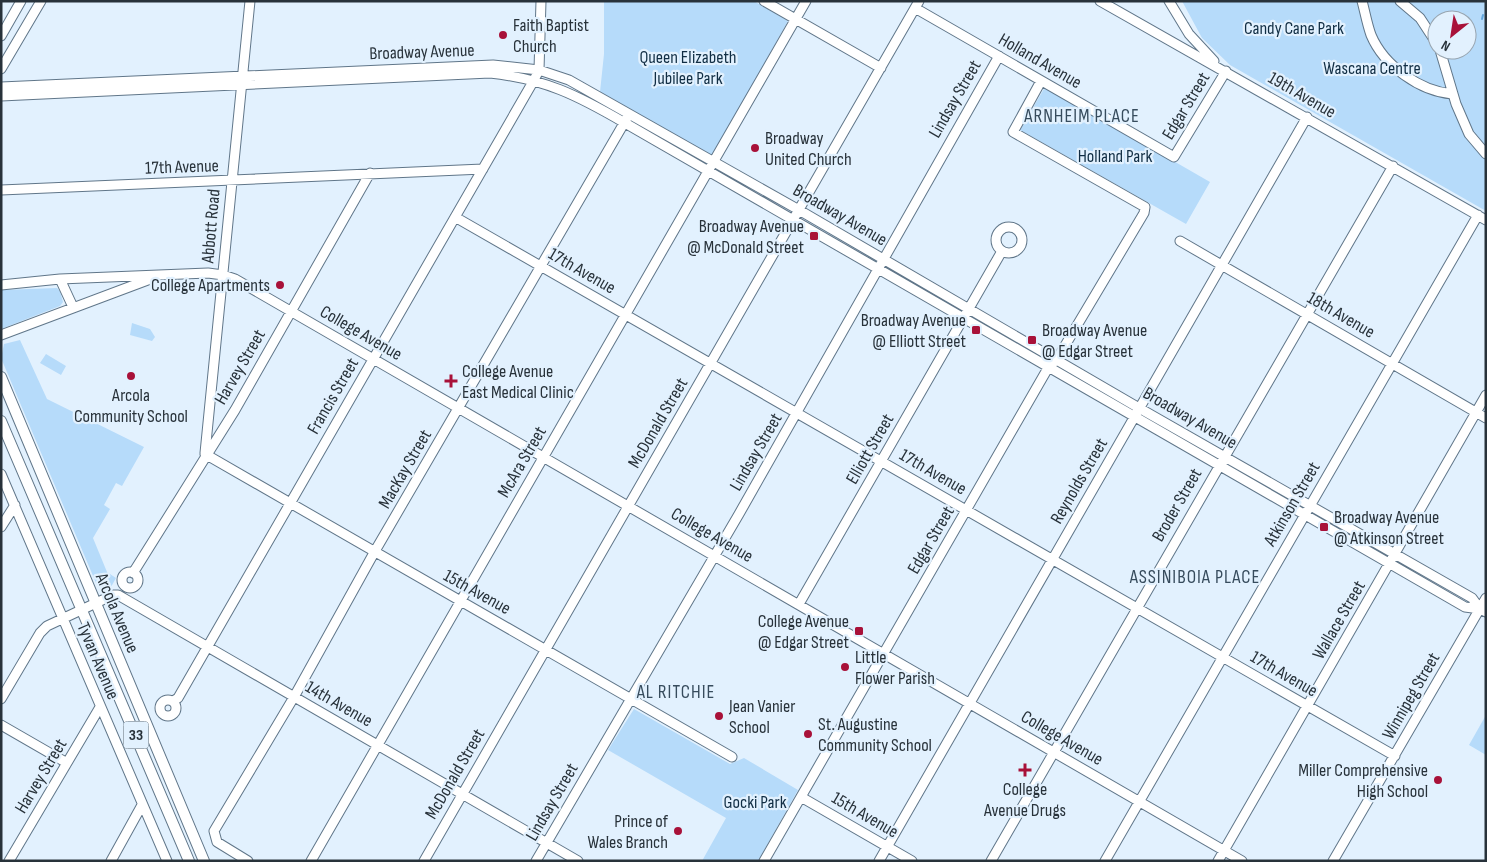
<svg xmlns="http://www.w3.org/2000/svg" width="1487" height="862" font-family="'Sofia Sans Condensed',sans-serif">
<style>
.green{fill:#b6dbfa;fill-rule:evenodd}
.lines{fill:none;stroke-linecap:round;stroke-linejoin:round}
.stream{stroke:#63a6db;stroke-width:2}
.minor-casing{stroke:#607689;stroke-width:11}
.major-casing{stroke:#607689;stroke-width:12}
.minor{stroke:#fff;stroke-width:9}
.major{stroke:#fff;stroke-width:10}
.poi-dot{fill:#a81139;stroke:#e2f1fe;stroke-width:2}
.labels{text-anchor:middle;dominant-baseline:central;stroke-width:4.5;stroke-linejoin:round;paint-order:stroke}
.shield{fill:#e2f1fe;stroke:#606b75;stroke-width:1}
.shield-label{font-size:16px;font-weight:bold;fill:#28323a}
.poi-label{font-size:18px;fill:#28323a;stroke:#e2f1fe;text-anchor:start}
.park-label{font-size:18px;fill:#112e44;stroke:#e2f1fe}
.street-label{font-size:18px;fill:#28323a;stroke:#e2f1fe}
.neighbourhood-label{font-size:19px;letter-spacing:1px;fill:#374c5d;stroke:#e2f1fe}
</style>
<rect width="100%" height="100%" fill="#e2f1fe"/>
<!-- green -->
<path class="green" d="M604 1H754L788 21 712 158 600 92 604 54Z
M1182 1H1486V211L1230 65 1202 38ZM1437 20H1467V50H1437Z
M1045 87 1210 182 1186 224 1020 130Z
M57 288 60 291 63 302 60 306 1 329V290Z
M132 323 150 329 155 337 152 341 130 335Z
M20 340 47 399 144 447 122 486 116 483 104 505 110 509 93 538 107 572 116 578 111 587H101L96 583 1 358 4 344Z
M46 354 66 366 61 375 40 363Z
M634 709 730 764 744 758 798 790 758 861H702L726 818 608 750Z
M1486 715V755L1469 745Z"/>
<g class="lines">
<!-- stream -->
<path class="stream" d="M1482 19 1483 15"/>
<defs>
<path id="minor" d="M764 1 881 68
M1100 1 1486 220
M1169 1 1189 34 1214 61
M1362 1C1365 12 1367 24 1371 35 1384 66 1420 91 1452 94
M1400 1 1420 18 1437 44
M915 8 1174 157 1226 71
M1 36 21 1
M1440 50 1456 104 1469 134 1486 154
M1 69 41 1
M1 87 493 65 539 70 569 80 799 210 1139 408 1472 598 1480 609
M1 96 490 73C545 79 577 95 625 123L1465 607 1480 609 1486 612
M1 190 483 169
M455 217 1395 756
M996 240a13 13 0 1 1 26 0a13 13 0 1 1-26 0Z
M1180 241 1486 418
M60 279 73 307
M1 285 60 279 208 273 223 275 235 279 1242 861
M1 335 153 278
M205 453 250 1
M205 454 732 757
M1 474 167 861
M1 527 15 505
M122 580a8 8 0 1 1 16 0a8 8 0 1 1-16 0Z
M133 573 235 410 370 173
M799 604 1002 251
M1 699 40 633 47 626 113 595H118L578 861
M160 708a8 8 0 1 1 16 0a8 8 0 1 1-16 0Z
M173 701 178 698 534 80 539 70 541 1
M1 725 67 763
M801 797 912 861
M9 861 100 707
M111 861 142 805
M248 861 217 842 214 831 294 697 375 551 627 118
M311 861 806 1
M424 861 919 1
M536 861 739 514 999 56
M764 861 1048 368 1057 359 1144 213 1145 207 1013 132 1041 81
M879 861 1307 117
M991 861 1393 166
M1105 861 1478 215
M1218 861 1486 395
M1333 861 1486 598"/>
<path id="major" d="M1 377 204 861
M1 421 189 861"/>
</defs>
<!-- minor casing -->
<use href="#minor" class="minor-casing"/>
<!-- major casing -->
<use href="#major" class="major-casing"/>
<!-- minor -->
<use href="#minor" class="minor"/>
<!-- major -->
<use href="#major" class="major"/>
</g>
<!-- markers -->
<g class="poi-dot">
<circle cx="503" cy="35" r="5"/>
<circle cx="755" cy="148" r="5"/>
<rect x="809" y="231" width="10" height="10" rx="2.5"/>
<circle cx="280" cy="285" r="5"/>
<rect x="971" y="325" width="10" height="10" rx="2.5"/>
<rect x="1027" y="335" width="10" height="10" rx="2.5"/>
<circle cx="131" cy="376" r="5"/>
<path d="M448.5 373.5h5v5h5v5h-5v5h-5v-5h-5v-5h5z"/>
<rect x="1319" y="522" width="10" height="10" rx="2.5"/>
<rect x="854" y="626" width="10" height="10" rx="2.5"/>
<circle cx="845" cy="667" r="5"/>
<circle cx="719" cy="716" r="5"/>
<circle cx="808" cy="734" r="5"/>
<path d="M1022.5 762.5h5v5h5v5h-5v5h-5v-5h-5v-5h5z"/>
<circle cx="1438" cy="780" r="5"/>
<circle cx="678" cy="831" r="5"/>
</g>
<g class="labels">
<!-- shield labels -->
<rect class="shield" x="123.5" y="721.5" width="25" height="27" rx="4"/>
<g class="shield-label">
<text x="136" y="735">33</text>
</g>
<!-- poi labels -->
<g class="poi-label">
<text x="513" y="25">Faith Baptist<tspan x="513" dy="21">Church</tspan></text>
<text x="765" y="138">Broadway<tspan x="765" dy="21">United Church</tspan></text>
<text x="804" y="226" text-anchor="end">Broadway Avenue<tspan x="804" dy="21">@ McDonald Street</tspan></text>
<text x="270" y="285" text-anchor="end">College Apartments</text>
<text x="966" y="320" text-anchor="end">Broadway Avenue<tspan x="966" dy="21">@ Elliott Street</tspan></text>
<text x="1042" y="330">Broadway Avenue<tspan x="1042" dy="21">@ Edgar Street</tspan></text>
<text x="462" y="371">College Avenue<tspan x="462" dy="21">East Medical Clinic</tspan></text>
<text x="131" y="395" text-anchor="middle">Arcola<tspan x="131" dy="21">Community School</tspan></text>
<text x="1334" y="517">Broadway Avenue<tspan x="1334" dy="21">@ Atkinson Street</tspan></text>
<text x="849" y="621" text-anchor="end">College Avenue<tspan x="849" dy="21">@ Edgar Street</tspan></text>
<text x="855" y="657">Little<tspan x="855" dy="21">Flower Parish</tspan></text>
<text x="729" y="706">Jean Vanier<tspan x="729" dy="21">School</tspan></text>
<text x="818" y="724">St. Augustine<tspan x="818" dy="21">Community School</tspan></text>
<text x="1428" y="770" text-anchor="end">Miller Comprehensive<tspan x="1428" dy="21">High School</tspan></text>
<text x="1025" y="789" text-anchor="middle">College<tspan x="1025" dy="21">Avenue Drugs</tspan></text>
<text x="668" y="821" text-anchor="end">Prince of<tspan x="668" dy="21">Wales Branch</tspan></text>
</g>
<!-- park labels -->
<g class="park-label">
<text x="1294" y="28">Candy Cane Park</text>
<text x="688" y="57">Queen Elizabeth<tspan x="688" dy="21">Jubilee Park</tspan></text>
<text x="1372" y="68">Wascana Centre</text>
<text x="1115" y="156">Holland Park</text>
<text x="755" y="802">Gocki Park</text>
</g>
<!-- street labels -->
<g class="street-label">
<text transform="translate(422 52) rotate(-2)">Broadway Avenue</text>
<text transform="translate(1040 61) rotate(30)">Holland Avenue</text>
<text transform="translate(1302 95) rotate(30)">19th Avenue</text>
<text transform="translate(955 99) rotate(-60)">Lindsay Street</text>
<text transform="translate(1186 106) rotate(-59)">Edgar Street</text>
<text transform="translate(182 167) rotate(-2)">17th Avenue</text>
<text transform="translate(840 215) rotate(30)">Broadway Avenue</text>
<text transform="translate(211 226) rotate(-85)">Abbott Road</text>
<text transform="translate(582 271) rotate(30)">17th Avenue</text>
<text transform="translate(1341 315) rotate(30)">18th Avenue</text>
<text transform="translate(361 333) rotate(30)">College Avenue</text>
<text transform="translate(240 367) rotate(-60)">Harvey Street</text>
<text transform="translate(333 396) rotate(-60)">Francis Street</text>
<text transform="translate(1190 418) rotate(30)">Broadway Avenue</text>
<text transform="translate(658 423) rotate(-60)">McDonald Street</text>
<text transform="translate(870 449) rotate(-60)">Elliott Street</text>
<text transform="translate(756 452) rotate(-60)">Lindsay Street</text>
<text transform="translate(522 462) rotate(-60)">McAra Street</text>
<text transform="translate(405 469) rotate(-60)">MacKay Street</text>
<text transform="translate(933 472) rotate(30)">17th Avenue</text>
<text transform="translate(1079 481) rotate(-60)">Reynolds Street</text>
<text transform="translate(1292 504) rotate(-60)">Atkinson Street</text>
<text transform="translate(1177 505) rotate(-60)">Broder Street</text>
<text transform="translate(712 535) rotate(30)">College Avenue</text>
<text transform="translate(931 540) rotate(-60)">Edgar Street</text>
<text transform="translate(477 592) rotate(29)">15th Avenue</text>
<text transform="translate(117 613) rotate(67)">Arcola Avenue</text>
<text transform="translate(1339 620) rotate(-60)">Wallace Street</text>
<text transform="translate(98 661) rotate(67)">Tyvan Avenue</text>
<text transform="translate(1284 674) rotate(30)">17th Avenue</text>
<text transform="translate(1411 696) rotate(-60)">Winnipeg Street</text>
<text transform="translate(339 704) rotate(30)">14th Avenue</text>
<text transform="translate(1062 738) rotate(30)">College Avenue</text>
<text transform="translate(455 774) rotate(-60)">McDonald Street</text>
<text transform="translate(41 776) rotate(-59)">Harvey Street</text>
<text transform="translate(552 802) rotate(-60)">Lindsay Street</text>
<text transform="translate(865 815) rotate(30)">15th Avenue</text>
</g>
<!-- neighbourhood labels -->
<g class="neighbourhood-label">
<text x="1082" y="116">ARNHEIM PLACE</text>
<text x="1195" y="577">ASSINIBOIA PLACE</text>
<text x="676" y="692">AL RITCHIE</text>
</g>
</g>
<!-- border -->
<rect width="1487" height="862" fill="none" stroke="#28323a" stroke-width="5"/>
<!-- north arrow -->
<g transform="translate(1452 35) rotate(210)"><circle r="24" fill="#e2f1fe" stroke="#98a5b0"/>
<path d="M0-4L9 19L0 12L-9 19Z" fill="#a81139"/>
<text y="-8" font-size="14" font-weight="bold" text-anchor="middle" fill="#28323a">N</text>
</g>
</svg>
